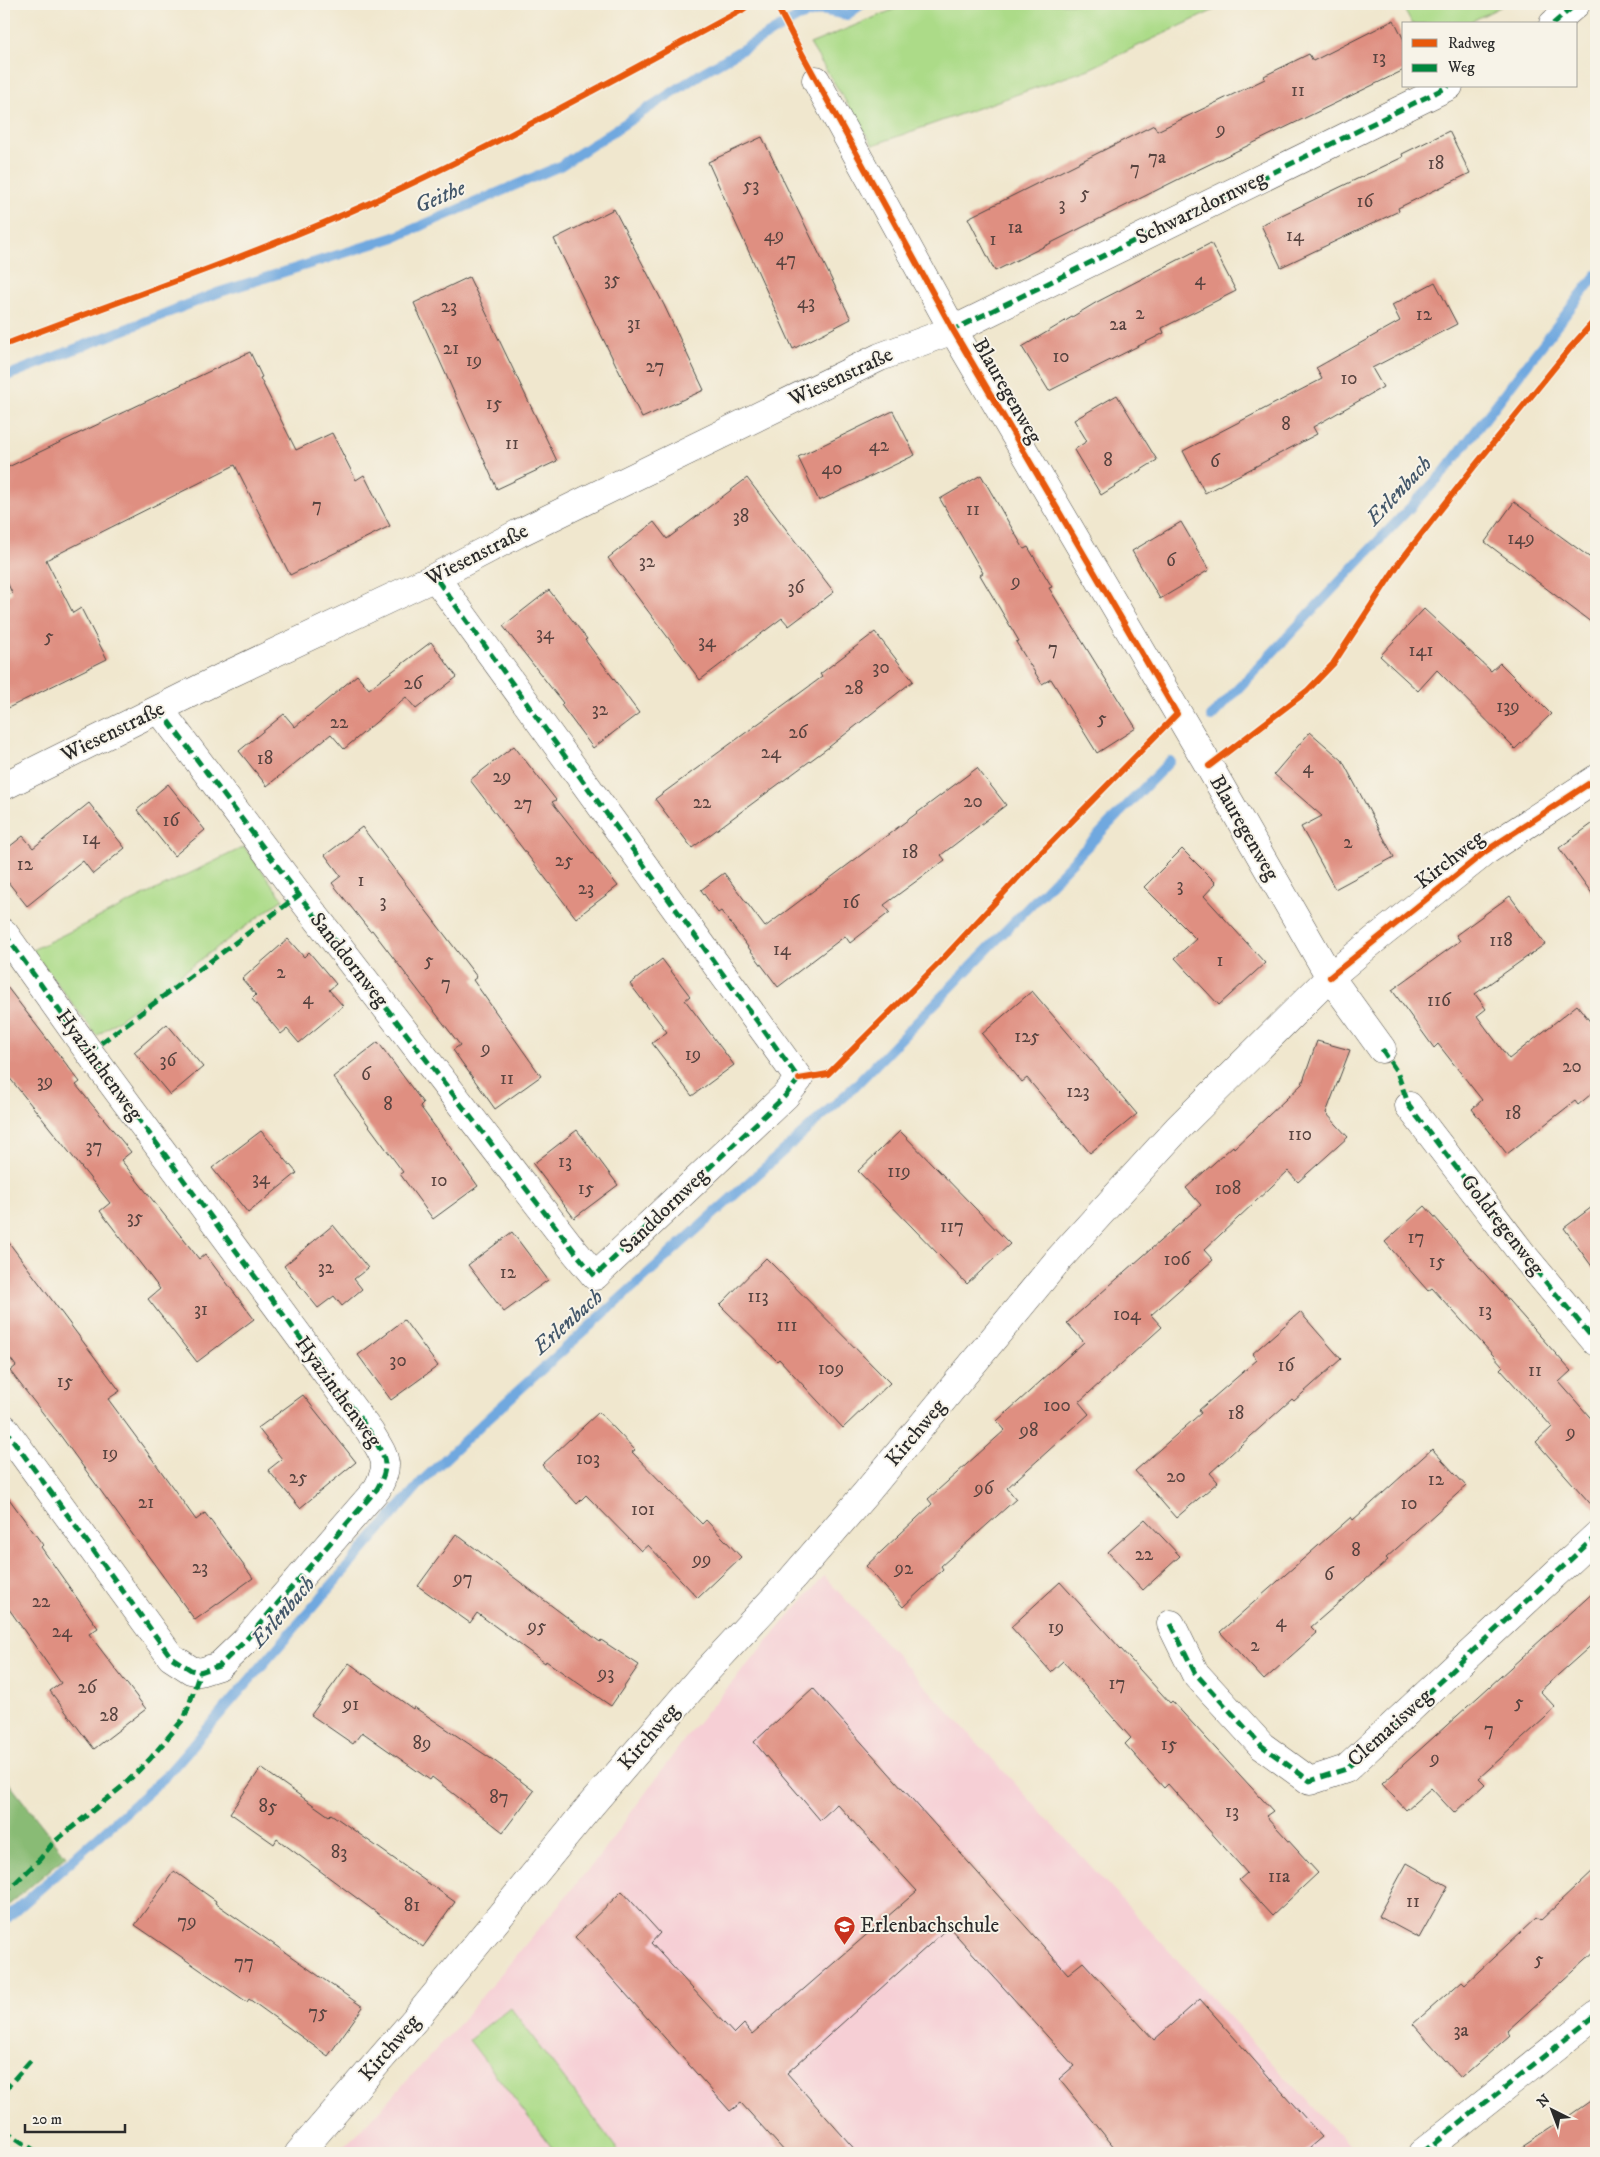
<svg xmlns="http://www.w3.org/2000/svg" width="1600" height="2157" font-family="'IM FELL DW Pica',serif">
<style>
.built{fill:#f6cfd5}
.green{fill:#acdb88;stroke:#6c835a}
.forest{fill:#89bb74;stroke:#5a7350}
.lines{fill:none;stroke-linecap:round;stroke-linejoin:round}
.stream{stroke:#70a8df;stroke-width:10}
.building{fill:#df8f81}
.street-casing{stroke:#494743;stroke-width:29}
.street{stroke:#fff;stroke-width:28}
.quiet{stroke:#00873e;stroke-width:5;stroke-dasharray:10 5;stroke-linecap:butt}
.cycleway-casing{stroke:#f7f3e8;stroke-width:9}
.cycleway{stroke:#e8590c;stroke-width:6}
.labels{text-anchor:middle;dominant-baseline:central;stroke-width:4;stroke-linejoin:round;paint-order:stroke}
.number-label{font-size:19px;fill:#584440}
.street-label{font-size:21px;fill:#2b2b2b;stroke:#f7f3e8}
.poi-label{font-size:21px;fill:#2b2b2b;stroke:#f7f3e8;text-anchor:start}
.water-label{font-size:22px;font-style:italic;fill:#43576a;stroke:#f7f3e8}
</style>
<rect width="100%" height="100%" fill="#f7f3e8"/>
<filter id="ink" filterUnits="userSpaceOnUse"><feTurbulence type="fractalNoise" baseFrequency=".02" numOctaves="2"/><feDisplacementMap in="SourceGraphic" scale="10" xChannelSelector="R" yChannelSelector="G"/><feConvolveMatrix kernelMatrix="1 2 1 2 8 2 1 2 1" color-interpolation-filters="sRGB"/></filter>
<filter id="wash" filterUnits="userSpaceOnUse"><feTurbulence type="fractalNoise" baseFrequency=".0096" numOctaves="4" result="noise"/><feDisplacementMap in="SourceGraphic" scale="20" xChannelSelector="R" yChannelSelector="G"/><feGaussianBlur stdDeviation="1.12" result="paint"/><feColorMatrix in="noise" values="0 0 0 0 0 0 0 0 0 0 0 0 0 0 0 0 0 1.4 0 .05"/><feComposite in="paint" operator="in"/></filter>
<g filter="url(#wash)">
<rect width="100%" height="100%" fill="#f0e7ce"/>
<!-- built -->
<path class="built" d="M824 1576 1355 2153H337L367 2124 452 2032 598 1858 692 1729Z"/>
<!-- green -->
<path class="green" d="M907 4H1227L1089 69 873 145 810 44Z
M1401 4H1503L1504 5 1466 24H1412Z
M244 847 283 899 97 1036 32 950Z
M510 2007 620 2153H556L469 2040Z"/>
<!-- forest -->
<path class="forest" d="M4 1777 66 1856 4 1909Z"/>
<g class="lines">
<!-- stream -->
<path class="stream" d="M4 377 220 292 395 237 560 166 705 71 798 17 821 10 847 15 862 4
M1211 717 1444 472 1596 275
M4 1921 166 1776 424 1479 485 1421 854 1087 1170 761"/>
</g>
<g id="blocks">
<!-- building -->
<path class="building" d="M1394 20 1404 40V70L1181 178 995 271 968 218 1154 125 1157 131 1265 79 1264 76 1309 54 1313 61Z
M1449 131 1470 173 1398 208 1399 211 1281 267 1261 225 1403 157 1402 154Z
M762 137 851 319 793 349 708 162Z
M614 209 664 305 704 390 642 418 554 239Z
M1211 243 1236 291 1162 328 1164 333 1049 391 1022 347 1097 302Z
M469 277 557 461 497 489 414 303Z
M1435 282 1457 324 1372 368 1383 387 1313 427 1317 434 1205 493 1183 451 1322 379 1316 368 1400 321 1392 305Z
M250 352 262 377 260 378 296 450 332 433 356 480 364 475 390 526 290 575 235 465 46 560 73 613 81 608 107 659 4 710V597L12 593 4 575V469Z
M1117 395 1157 460 1101 495 1074 450 1087 441 1074 420Z
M893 411 915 455 819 501 798 457Z
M981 475 1024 549 1028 547 1052 587 1049 588 1136 728 1097 753 1051 679 1042 684 1016 642 1019 641 980 575 983 573 940 499Z
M747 478 834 592 789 626 782 618 700 680 608 558 654 522 667 539Z
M1514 502 1596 562V626L1485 542Z
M1181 522 1209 570 1160 599 1132 551Z
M549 590 587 639 585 640 639 713 593 748 561 705 563 703 503 626Z
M1424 609 1491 671 1500 663 1551 714 1515 749 1437 670 1418 691 1380 656Z
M875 632 913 681 829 747 692 848 655 799 822 677 820 674Z
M431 642 457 677 416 709 406 697 344 749 331 734 267 786 239 751 284 714 295 727 357 675 369 689Z
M1310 732 1342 760 1394 857 1335 889 1301 827 1322 816 1274 774Z
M514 746 556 800 552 802 618 886 576 918 470 780Z
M977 768 1006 805 941 855 945 860 884 905 890 912 850 943 845 936 778 987 721 911 718 913 701 890 724 873 765 927Z
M168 784 205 830 174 856 137 810Z
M89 803 125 848 93 874 83 861 27 906 4 877V851L23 836 33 848Z
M1596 821V899L1559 848Z
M362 827 477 977 473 980 541 1076 495 1109 453 1050 460 1045 372 930 370 931 332 883 341 876 325 855Z
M1182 849 1216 883 1204 896 1265 963 1219 1005 1175 958 1196 939 1144 887Z
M1510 896 1545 944 1475 994 1486 1009 1477 1016 1509 1059 1577 1005 1596 1029V1090L1578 1105 1575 1101 1507 1154 1472 1109 1482 1100 1438 1044 1434 1048 1392 990 1460 941 1456 935Z
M288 939 304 957 309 952 336 984 329 990 343 1006 299 1043 287 1029 281 1034 252 999 256 995 242 979Z
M662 959 690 996 685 1000 734 1065 692 1096 652 1043 667 1032 630 984Z
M4 983 80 1082 76 1085 131 1152 121 1160 199 1259 205 1254 254 1319 197 1362 148 1299 160 1289 100 1211 110 1203 4 1071Z
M1032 991 1137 1114 1090 1153 1027 1078 1022 1082 982 1034Z
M167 1024 203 1067 170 1095 134 1052Z
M1317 1041 1350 1050 1326 1113 1348 1137 1298 1182 1288 1171 1204 1250 1213 1260 1151 1315 1162 1327 1079 1402 1089 1414 1007 1488 1016 1499 941 1566 943 1569 903 1607 866 1566 932 1504 928 1499 1005 1430 997 1421 1084 1342 1067 1323 1201 1205 1186 1188 1233 1146 1234 1148 1302 1084Z
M378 1042 423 1103 420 1106 478 1186 433 1219 400 1174 403 1172 333 1077Z
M577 1130 618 1185 574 1218 533 1164Z
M261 1131 297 1173 248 1213 212 1168Z
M900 1131 1010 1244 967 1284 858 1171Z
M1596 1204V1272L1564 1228Z
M1425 1206 1571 1371 1559 1382 1596 1424V1510L1536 1442 1552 1427 1500 1369 1503 1366 1432 1288 1428 1291 1385 1242Z
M333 1225 368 1268 354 1279 362 1289 342 1306 334 1296 318 1308 284 1266Z
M512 1232 548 1280 504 1312 468 1265Z
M4 1236 120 1391 108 1399 153 1460 196 1520 205 1513 253 1578 195 1620 60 1435 10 1371 16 1366 4 1350Z
M766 1258 890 1383 843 1428 779 1359 777 1361 720 1305Z
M1300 1312 1341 1359 1294 1401 1292 1399 1210 1473 1218 1482 1176 1518 1135 1471 1201 1413 1199 1410 1257 1360 1252 1354Z
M404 1320 438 1366 391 1400 358 1355Z
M303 1395 356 1462 300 1508 268 1470 282 1459 258 1428Z
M599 1412 635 1450 632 1452 702 1524 706 1520 741 1557 698 1598 648 1545 641 1551 586 1495 577 1504 542 1465Z
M1432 1449 1466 1486 1386 1558 1388 1560 1311 1627 1317 1633 1264 1680 1220 1632 1351 1517 1353 1520Z
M4 1492 43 1545 41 1547 98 1628 89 1634 146 1709 94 1749 50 1691 61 1683 4 1602Z
M1145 1519 1180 1556 1143 1590 1108 1552Z
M456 1534 600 1642 601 1640 639 1665 611 1706 546 1661 545 1663 477 1613 470 1623 418 1586Z
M1060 1582 1170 1703 1172 1701 1273 1811 1266 1816 1318 1873 1272 1916 1239 1880 1247 1873 1168 1784 1164 1788 1125 1744 1131 1738 1063 1661 1051 1672 1011 1627Z
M1596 1590V1641L1540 1691 1556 1708 1479 1778 1485 1784 1454 1813 1431 1788 1406 1810 1382 1784Z
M349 1663 413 1709 414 1707 496 1762 534 1791 503 1832 432 1777 430 1780 362 1732 353 1744 311 1715Z
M813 1688 1068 1974 1083 1962 1154 2040 1200 1999 1322 2137 1303 2153H1119L1059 2079 1074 2066 949 1927 787 2073 858 2153H786L741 2103 730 2111 575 1937 622 1891 660 1933 651 1943 734 2034 744 2024 752 2034 917 1891 837 1804 820 1820 754 1742Z
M261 1768 329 1816 331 1814 455 1902 423 1947 277 1839 274 1844 230 1813Z
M1407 1863 1448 1886 1419 1938 1378 1916Z
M1596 1868V1950L1507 2031 1510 2035 1461 2078 1413 2024 1462 1981 1465 1984 1536 1918 1540 1921Z
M174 1871 216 1901 215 1903 363 2007 328 2056 249 1999 247 2002 135 1925Z
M1596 2097V2153H1513L1563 2120Z"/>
</g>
</g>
<g filter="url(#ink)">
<use href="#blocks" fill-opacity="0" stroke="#494743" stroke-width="1"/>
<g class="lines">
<defs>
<path id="street" d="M1553 24 1576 4
M816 80 953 330 1209 766 1330 977 1382 1049
M159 709 299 895 575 1252 595 1276 785 1096 799 1079 435 577
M4 786 221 678 435 577 519 533 880 357 953 330 1449 86
M4 933 89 1052 370 1432C384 1457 392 1462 377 1489L245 1641 219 1666 200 1672 191 1670 171 1657 4 1428
M1409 1106 1524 1256 1596 1342
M1171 1624 1195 1673 1262 1746 1310 1781 1346 1769 1596 1536
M299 2153 417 2017 591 1805 702 1676 792 1579 866 1493 1059 1259 1178 1128 1330 977 1373 941 1486 851 1596 779
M1422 2153 1596 2015"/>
</defs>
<!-- street casing -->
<use href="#street" class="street-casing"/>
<!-- street -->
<use href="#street" class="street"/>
<!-- quiet -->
<path class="quiet" d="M1553 24 1576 4
M951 327 953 330 1449 86
M159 709 299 895 575 1252 595 1276 785 1096 799 1079 435 577
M4 933 89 1052 370 1432C384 1457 392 1462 377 1489L245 1641 219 1666 200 1672 191 1670 171 1657 4 1428
M1382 1049 1397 1072 1409 1106 1524 1256 1596 1342
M89 1052 299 895
M1171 1624 1195 1673 1262 1746 1310 1781 1346 1769 1596 1536
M4 1894 40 1859 53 1843 124 1785 150 1759 185 1717 200 1672
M4 2091 31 2060
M4 2130 38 2153
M1422 2153 1596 2015"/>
<defs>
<path id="cycleway" d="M776 4 800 50 953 330 1177 714 1037 857 939 963 828 1074 799 1079
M4 345C118 301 234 262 347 213 482 154 612 80 742 10L750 4
M1209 766 1307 691 1333 664 1399 563 1473 468 1571 347 1596 319
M1330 977 1486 851 1596 779"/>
</defs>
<!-- cycleway casing -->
<use href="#cycleway" class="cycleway-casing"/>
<!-- cycleway -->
<use href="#cycleway" class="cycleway"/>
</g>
</g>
<!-- icons -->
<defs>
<symbol id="school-pin" viewBox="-11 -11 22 30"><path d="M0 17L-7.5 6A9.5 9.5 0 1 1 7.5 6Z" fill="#c8321e" stroke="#f7f3e8"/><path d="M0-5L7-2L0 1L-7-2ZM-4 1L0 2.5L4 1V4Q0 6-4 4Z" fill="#fff"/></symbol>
</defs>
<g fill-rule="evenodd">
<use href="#school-pin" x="832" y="1914" width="25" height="34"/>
</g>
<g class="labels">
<!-- number labels -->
<g class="number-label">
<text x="1379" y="57">13</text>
<text x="1298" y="90">11</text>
<text x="1221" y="129">9</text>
<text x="1157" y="157">7a</text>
<text x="1436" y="163">18</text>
<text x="1135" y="168">7</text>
<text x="751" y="185">53</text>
<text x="1085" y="193">5</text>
<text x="1365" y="201">16</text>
<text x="1062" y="204">3</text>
<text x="1015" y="227">1a</text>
<text x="774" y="235">49</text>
<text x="1295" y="235">14</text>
<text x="993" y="239">1</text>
<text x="786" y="259">47</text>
<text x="612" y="279">35</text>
<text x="1200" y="279">4</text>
<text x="806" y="302">43</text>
<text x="449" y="306">23</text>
<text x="1140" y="313">2</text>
<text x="1424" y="314">12</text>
<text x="634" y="323">31</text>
<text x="1118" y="324">2a</text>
<text x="451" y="348">21</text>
<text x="1061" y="356">10</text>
<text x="474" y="360">19</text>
<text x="655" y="366">27</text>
<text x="1349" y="378">10</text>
<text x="494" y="403">15</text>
<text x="1286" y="424">8</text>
<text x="512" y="443">11</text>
<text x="879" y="445">42</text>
<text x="1108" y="460">8</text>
<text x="1215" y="461">6</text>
<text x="832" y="468">40</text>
<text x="317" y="505">7</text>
<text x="973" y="509">11</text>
<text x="741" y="516">38</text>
<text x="1521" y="538">149</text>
<text x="1171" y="560">6</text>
<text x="647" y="561">32</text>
<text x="1016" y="581">9</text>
<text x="796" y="587">36</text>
<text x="545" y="633">34</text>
<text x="49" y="636">5</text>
<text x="707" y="641">34</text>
<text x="1053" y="648">7</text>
<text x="1421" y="650">141</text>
<text x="881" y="667">30</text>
<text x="413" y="683">26</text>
<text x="854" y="688">28</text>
<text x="1508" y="706">139</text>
<text x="600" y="709">32</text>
<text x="1102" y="718">5</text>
<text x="339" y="722">22</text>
<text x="798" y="732">26</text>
<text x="771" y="752">24</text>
<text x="265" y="758">18</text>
<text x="1308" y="767">4</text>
<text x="502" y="776">29</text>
<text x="973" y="801">20</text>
<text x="702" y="802">22</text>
<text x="523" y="803">27</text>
<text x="171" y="820">16</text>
<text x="91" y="838">14</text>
<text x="1348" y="842">2</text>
<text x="910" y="852">18</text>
<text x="564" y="860">25</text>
<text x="25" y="864">12</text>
<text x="361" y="880">1</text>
<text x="1180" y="885">3</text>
<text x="586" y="888">23</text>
<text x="383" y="901">3</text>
<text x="851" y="902">16</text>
<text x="1501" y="940">118</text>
<text x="782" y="949">14</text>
<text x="429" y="960">5</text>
<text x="1220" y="960">1</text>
<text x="281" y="972">2</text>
<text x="446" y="983">7</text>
<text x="308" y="998">4</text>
<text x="1439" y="1000">116</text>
<text x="1027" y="1036">125</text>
<text x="486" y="1048">9</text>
<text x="693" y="1054">19</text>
<text x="168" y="1060">36</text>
<text x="1572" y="1066">20</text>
<text x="366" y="1074">6</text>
<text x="507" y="1078">11</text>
<text x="45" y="1081">39</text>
<text x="1078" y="1091">123</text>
<text x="388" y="1104">8</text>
<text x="1513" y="1113">18</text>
<text x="1300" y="1134">110</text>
<text x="94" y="1146">37</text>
<text x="565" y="1161">13</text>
<text x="899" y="1171">119</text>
<text x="261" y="1178">34</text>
<text x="439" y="1180">10</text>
<text x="586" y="1188">15</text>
<text x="1228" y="1188">108</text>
<text x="135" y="1217">35</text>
<text x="952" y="1226">117</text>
<text x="1416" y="1237">17</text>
<text x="1177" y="1259">106</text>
<text x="1437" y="1261">15</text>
<text x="326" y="1267">32</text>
<text x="508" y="1272">12</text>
<text x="758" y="1296">113</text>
<text x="201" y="1309">31</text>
<text x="1485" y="1310">13</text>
<text x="1127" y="1314">104</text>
<text x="787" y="1325">111</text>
<text x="398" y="1360">30</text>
<text x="1286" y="1365">16</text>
<text x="831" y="1368">109</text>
<text x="1535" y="1370">11</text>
<text x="65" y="1381">15</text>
<text x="1057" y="1405">100</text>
<text x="1236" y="1413">18</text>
<text x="1029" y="1430">98</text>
<text x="1571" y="1432">9</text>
<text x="110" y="1453">19</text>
<text x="588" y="1458">103</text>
<text x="1176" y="1476">20</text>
<text x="298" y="1477">25</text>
<text x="1436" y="1479">12</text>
<text x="984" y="1488">96</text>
<text x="146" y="1502">21</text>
<text x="1409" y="1503">10</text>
<text x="643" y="1509">101</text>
<text x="1356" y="1550">8</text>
<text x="1144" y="1554">22</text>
<text x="702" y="1559">99</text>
<text x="200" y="1567">23</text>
<text x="904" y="1568">92</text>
<text x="1329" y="1574">6</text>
<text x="463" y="1578">97</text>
<text x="41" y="1601">22</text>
<text x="1281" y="1621">4</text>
<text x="537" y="1626">95</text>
<text x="1056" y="1627">19</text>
<text x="62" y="1631">24</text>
<text x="1255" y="1645">2</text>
<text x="606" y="1673">93</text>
<text x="1117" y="1683">17</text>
<text x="87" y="1687">26</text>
<text x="1519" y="1702">5</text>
<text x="351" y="1704">91</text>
<text x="109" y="1715">28</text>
<text x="1489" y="1729">7</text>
<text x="422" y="1743">89</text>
<text x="1169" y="1744">15</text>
<text x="1435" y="1758">9</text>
<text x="499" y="1797">87</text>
<text x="268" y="1806">85</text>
<text x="1232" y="1811">13</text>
<text x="339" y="1852">83</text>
<text x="1279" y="1876">11a</text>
<text x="1413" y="1901">11</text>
<text x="412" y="1905">81</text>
<text x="187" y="1921">79</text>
<text x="1539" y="1959">5</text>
<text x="244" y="1962">77</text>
<text x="318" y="2012">75</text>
<text x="1461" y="2030">3a</text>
</g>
<!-- street labels -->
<g class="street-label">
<text transform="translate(1201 208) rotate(-26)">Schwarzdornweg</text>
<text transform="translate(841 377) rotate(-25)">Wiesenstraße</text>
<text transform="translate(1007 391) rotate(60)">Blauregenweg</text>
<text transform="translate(477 555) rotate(-27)">Wiesenstraße</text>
<text transform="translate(113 732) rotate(-26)">Wiesenstraße</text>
<text transform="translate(1244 828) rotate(60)">Blauregenweg</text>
<text transform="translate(1450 860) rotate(-38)">Kirchweg</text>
<text transform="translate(349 960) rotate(52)">Sanddornweg</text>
<text transform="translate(99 1065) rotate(54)">Hyazinthenweg</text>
<text transform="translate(664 1211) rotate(-44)">Sanddornweg</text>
<text transform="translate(1502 1225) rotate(52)">Goldregenweg</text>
<text transform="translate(338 1392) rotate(54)">Hyazinthenweg</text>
<text transform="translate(916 1433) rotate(-50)">Kirchweg</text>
<text transform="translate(1390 1728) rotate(-42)">Clematisweg</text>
<text transform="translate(649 1737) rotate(-49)">Kirchweg</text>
<text transform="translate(390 2048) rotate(-49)">Kirchweg</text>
</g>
<!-- poi labels -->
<g class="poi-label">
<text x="860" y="1926">Erlenbachschule</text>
</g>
<!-- water labels -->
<g class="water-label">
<text transform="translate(440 197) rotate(-23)">Geithe</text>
<text transform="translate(1399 491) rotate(-47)">Erlenbach</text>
<text transform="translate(568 1322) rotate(-42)">Erlenbach</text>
<text transform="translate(283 1612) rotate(-49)">Erlenbach</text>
</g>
</g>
<!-- margin -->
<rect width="1600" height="2157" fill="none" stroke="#f7f3e8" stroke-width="20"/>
<!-- legend -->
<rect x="1402" y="22" width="175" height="65" fill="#f7f3e8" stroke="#a5a39c"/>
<rect x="1412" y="39" width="25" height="8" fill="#e8590c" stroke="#a5a39c"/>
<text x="1448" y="48" font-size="15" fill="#2b2b2b">Radweg</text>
<rect x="1412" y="64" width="25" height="8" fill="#00873e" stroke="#a5a39c"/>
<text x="1448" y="72" font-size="15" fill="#2b2b2b">Weg</text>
<!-- north arrow -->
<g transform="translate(1552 2110) rotate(318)" stroke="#f7f3e8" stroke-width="4" paint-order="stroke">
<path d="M0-4L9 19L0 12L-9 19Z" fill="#2b2b2b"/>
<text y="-8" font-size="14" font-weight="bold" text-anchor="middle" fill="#2b2b2b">N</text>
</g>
<!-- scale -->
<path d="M25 2124v8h100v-8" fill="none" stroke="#2b2b2b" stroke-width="2.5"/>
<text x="32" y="2124" font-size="15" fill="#2b2b2b" stroke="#f7f3e8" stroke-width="4" paint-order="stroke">20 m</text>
</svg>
